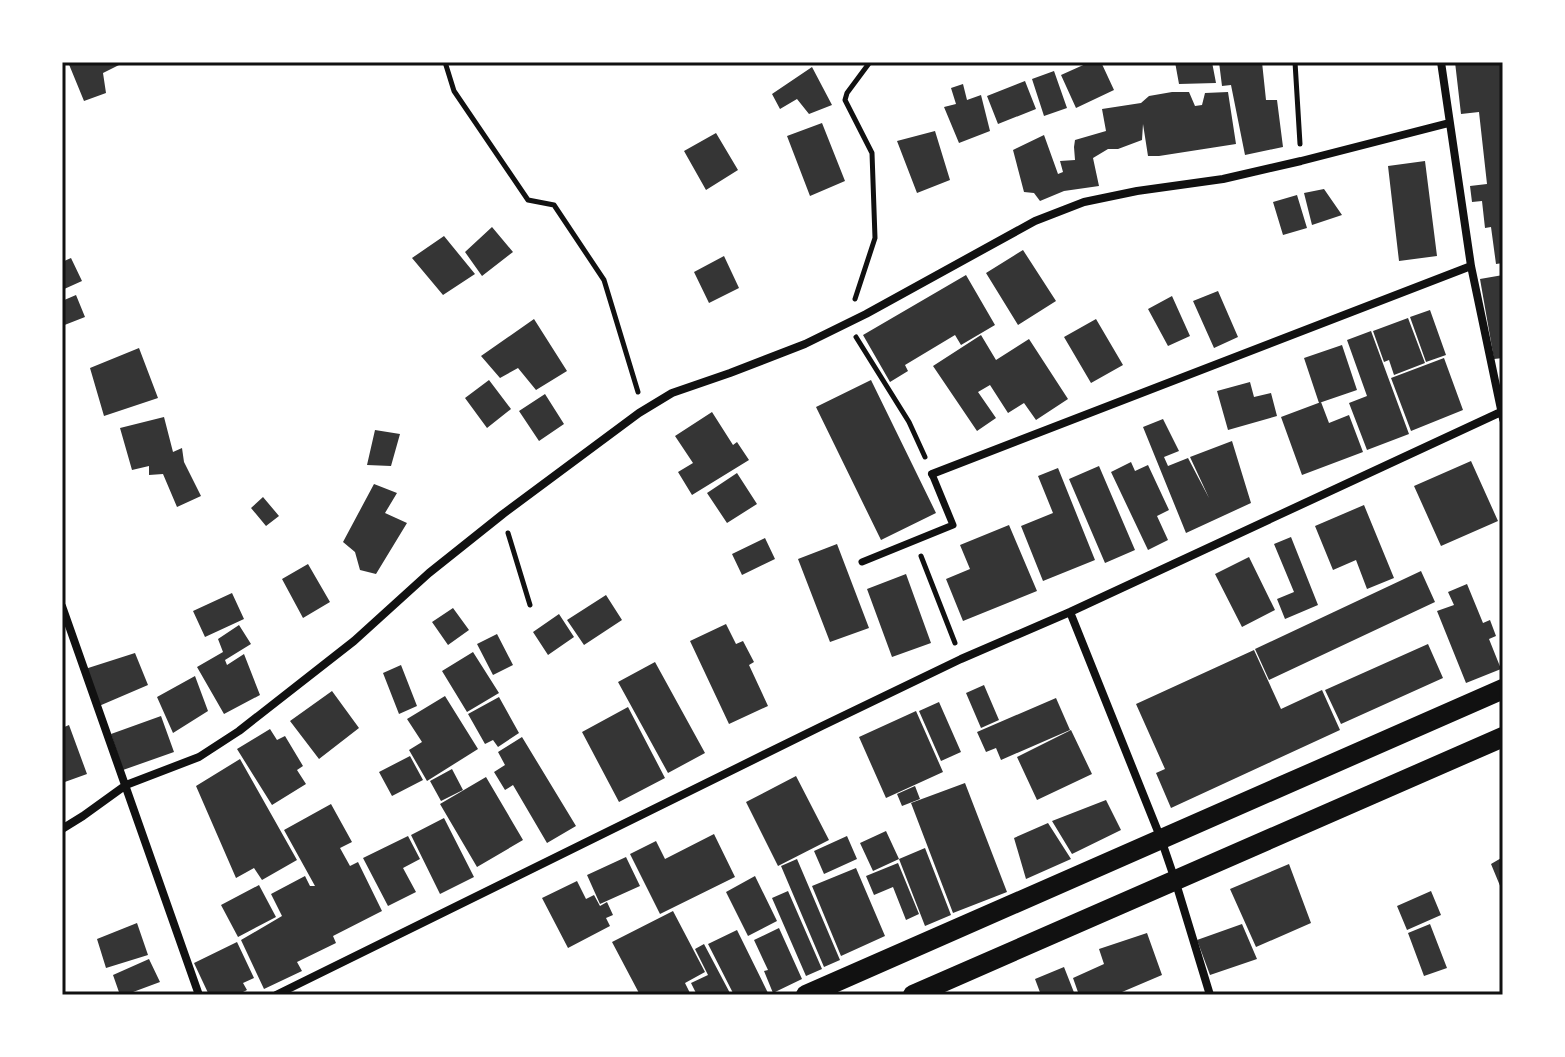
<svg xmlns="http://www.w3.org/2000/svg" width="1565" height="1057" font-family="Inter,sans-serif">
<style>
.building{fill:#353535}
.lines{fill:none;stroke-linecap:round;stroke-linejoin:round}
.path{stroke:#111;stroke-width:5}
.pedestrian{stroke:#111;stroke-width:7}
.minor{stroke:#111;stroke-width:8}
.primary{stroke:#111;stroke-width:20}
.neatline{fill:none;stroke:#111;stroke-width:3}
</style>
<rect width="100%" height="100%" fill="#fff"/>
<!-- building -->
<path class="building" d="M68 62H125L103 73 106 93 84 101Z
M1090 62H1101L1114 90 1076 108 1061 75Z
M1175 62H1212L1216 83 1179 84Z
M1219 62H1262L1266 100H1277L1283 147 1245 155 1231 85 1222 86Z
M1455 62H1503V263L1496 264 1491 227 1485 228 1482 201 1472 202 1470 186 1487 184 1479 112 1461 114Z
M812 67 832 105 809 114 797 99 780 109 772 94Z
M1054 71 1067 108 1044 116 1032 79Z
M1025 81 1036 109 998 124 987 96Z
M963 84 967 100 981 95 990 131 959 143 944 107 956 104 951 88Z
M1172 92H1189L1195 106 1202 105 1205 93 1228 92 1236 144 1159 156H1148L1143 124 1142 140 1118 149H1108L1093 158 1099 186 1064 191 1040 201 1034 193 1024 192 1013 150 1044 135 1058 174 1063 172 1060 161 1075 160 1074 147 1075 140 1106 131 1102 109 1141 103 1149 96Z
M822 123 845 181 810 196 787 136Z
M935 131 950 180 917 193 897 141Z
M716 133 738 170 706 190 684 151Z
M1425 161 1437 256 1399 261 1388 166Z
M1324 189 1342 215 1312 225 1304 193Z
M1297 195 1307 228 1283 235 1273 202Z
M492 227 513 252 482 276 465 252Z
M444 236 475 274 443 295 412 258Z
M1023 250 1056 301 1018 325 986 273Z
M724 256 739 288 709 303 694 272Z
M71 258 82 281 62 290V262Z
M966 275 995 325 961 345 955 335 905 365 908 371 890 382 863 335Z
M1503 275V358L1494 359 1480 279Z
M1218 291 1238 337 1214 348 1193 301Z
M76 295 85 317 62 326V301Z
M1172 296 1190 336 1168 346 1148 309Z
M1430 310 1446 355 1426 362 1410 317Z
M1408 318 1425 363 1394 375 1389 360 1384 362 1373 331Z
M534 319 567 371 536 390 518 368 500 378 481 356Z
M1096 319 1123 365 1091 383 1064 337Z
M1371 331 1409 434 1367 450 1349 403 1367 396 1347 340Z
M981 335 996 360 1029 339 1068 399 1036 420 1024 403 1008 413 990 385 978 392 996 418 977 431 933 366Z
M1342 345 1357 390 1319 403 1304 358Z
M139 348 158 398 104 416 90 368Z
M1444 358 1463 410 1411 431 1391 378Z
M489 380 511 409 487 428 465 398Z
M871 380 936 513 881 540 816 407Z
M1250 382 1254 397 1271 393 1277 416 1228 430 1217 391Z
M545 394 564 424 539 441 519 411Z
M1321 402 1329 423 1349 415 1363 452 1302 475 1281 417Z
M712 412 733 445 737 442 749 460 692 495 678 472 693 463 675 436Z
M164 417 173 452 182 448 184 462 201 496 177 507 163 474 149 475V466L132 470 120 428Z
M1163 419 1179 451 1164 457 1168 466 1188 458 1209 498 1190 457 1232 441 1251 503 1186 533 1143 427Z
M375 430 400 434 391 466 367 465Z
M1471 461 1498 521 1441 546 1414 486Z
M1131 462 1135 471 1148 465 1169 510 1157 516 1168 540 1148 550 1111 472Z
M1099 466 1135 550 1105 563 1069 479Z
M1058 468 1095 560 1043 581 1021 526 1053 513 1038 476Z
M737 473 757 504 727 523 707 493Z
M374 484 397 493 385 513 407 523 376 574 360 570 355 552 343 542Z
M263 497 279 516 266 526 251 508Z
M1364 505 1394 578 1367 589 1356 560 1333 570 1315 526Z
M1009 525 1037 591 963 621 946 579 970 569 960 545Z
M1291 537 1318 605 1285 619 1277 599 1294 592 1274 544Z
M765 538 775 559 742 575 732 554Z
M837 544 869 628 830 642 798 559Z
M1249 557 1275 610 1242 627 1215 574Z
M308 564 330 602 303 618 282 579Z
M1421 571 1435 602 1269 680 1255 649Z
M906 574 931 643 892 657 867 589Z
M1467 584 1483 623 1490 620 1496 636 1489 639 1501 669 1466 683 1437 611 1454 605 1448 592Z
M232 593 244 619 205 637 193 611Z
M606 595 622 620 584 645 567 620Z
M453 608 469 630 448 645 432 622Z
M559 614 574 637 548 655 533 632Z
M726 624 736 644 743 641 754 662 749 665 768 706 729 724 690 641Z
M239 625 251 644 225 660 227 665 244 654 260 695 224 714 197 667 223 652 218 639Z
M497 634 513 665 493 675 477 644Z
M1428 644 1443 678 1341 724 1325 690Z
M1254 650 1281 709 1322 690 1340 730 1171 808 1156 773 1165 769 1136 704Z
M473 652 499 693 467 712 442 671Z
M135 653 148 685 99 706 85 669Z
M655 662 705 753 668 773 618 682Z
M401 665 417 706 399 714 383 673Z
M195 676 208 711 173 733 157 697Z
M984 685 999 720 981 728 966 693Z
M332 691 359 728 319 759 290 721Z
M445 696 478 749 427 781 409 750 422 742 407 719Z
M499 697 519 733 498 747 493 740 485 744 468 714Z
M1056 698 1070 730 1001 760 996 748 986 752 977 732Z
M939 702 961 752 941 761 919 711Z
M628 707 665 778 619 802 582 732Z
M916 711 943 772 886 798 859 737Z
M161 716 174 752 123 770 111 734Z
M69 725 87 774 62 783V728Z
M270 729 277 740 285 736 303 766 297 770 306 784 272 805 237 749Z
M1071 730 1092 774 1037 800 1017 757Z
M522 737 576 826 547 843 513 785 505 790 494 772 505 765 498 752Z
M410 756 423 780 392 796 379 772Z
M240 759 297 860 262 880 254 868 236 878 196 786Z
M452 769 463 790 441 801 430 781Z
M796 776 829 840 778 866 746 802Z
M486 777 523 840 477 867 440 804Z
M965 783 1007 892 953 913 911 803Z
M915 786 920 799 902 806 897 794Z
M1106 800 1121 830 1072 854 1052 821Z
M331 804 352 842 340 848 350 866 358 862 382 911 333 936 336 943 297 962 302 971 264 989 241 940 282 916 271 894 305 876 310 886H315L284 830Z
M444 818 474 877 440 894 411 835Z
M1048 823 1071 859 1026 879 1014 838Z
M886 831 899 859 873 871 860 843Z
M714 834 735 877 660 914 630 854 656 841 665 859Z
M408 836 420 859 403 868 416 892 388 906 363 858Z
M847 836 857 859 824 874 814 851Z
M925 848 951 915 925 926 899 859Z
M626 857 640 886 600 904 587 875Z
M1503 857V893L1491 864Z
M797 859 840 960 824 967 781 866Z
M898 863 919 914 906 920 893 887 874 895 866 876Z
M1289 864 1311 923 1256 947 1230 889Z
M856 868 885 936 841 956 812 886Z
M755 876 777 921 748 936 726 892Z
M577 881 586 899 594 895 600 906 607 902 613 915 606 918 610 926 568 948 542 898Z
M259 885 276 917 238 937 221 905Z
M788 891 822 969 806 976 772 898Z
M1431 891 1441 915 1407 930 1397 906Z
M673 911 705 972 685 983 691 995H640L612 942Z
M137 923 148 955 106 968 97 939Z
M1242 924 1257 959 1210 975 1197 940Z
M1430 924 1447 968 1424 976 1408 933Z
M779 928 802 979 773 993 764 971 768 970 754 940Z
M737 930 768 993 765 995H734L708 944Z
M1147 933 1162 975 1115 995H1079L1073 978 1104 964 1099 949Z
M237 942 254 978 243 983 247 990 237 995H209L194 963Z
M704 944 731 995H697L691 983 708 975 695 949Z
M149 959 160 982 125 995H120L113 975Z
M1064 967 1075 995H1041L1035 979Z"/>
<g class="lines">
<!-- path -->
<path class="path" d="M445 62 454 91 528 200 554 205 604 280 638 392
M1295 62 1300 144
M855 299 875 238 872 153 845 100 847 93 870 62
M856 337 909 422 925 457
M508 533 530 605
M921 556 955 643"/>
<!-- pedestrian -->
<path class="pedestrian" d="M862 562 953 525 932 474"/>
<!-- minor -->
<path class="minor" d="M1441 62 1471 266 1503 419
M932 474 1471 266
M62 606 199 995
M1070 612 1161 839 1175 880 1210 995
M62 829 83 816 126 785 199 757 239 731 354 641 429 573 503 514 639 413 672 393 730 373 805 344 866 314 1035 221 1084 202 1137 191 1223 179 1301 161 1449 123
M276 995 822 726 961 659 1070 612 1503 411"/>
<!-- primary -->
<path class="primary" d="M806 995 1503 689
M913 995 1503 737"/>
</g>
<!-- border -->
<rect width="1565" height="1057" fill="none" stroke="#ffffff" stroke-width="128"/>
<rect x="64" y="64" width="1437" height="929" class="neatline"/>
</svg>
